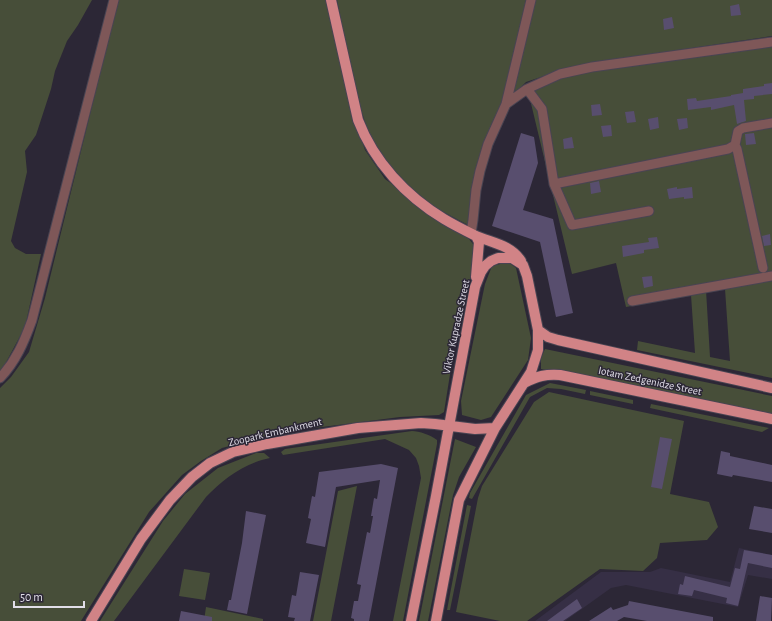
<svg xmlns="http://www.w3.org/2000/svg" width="772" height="621" font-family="'Alegreya Sans',sans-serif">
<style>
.built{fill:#362f45}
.green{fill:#474e39;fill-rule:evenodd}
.building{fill:#584e6e}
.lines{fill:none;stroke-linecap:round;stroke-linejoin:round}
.minor-casing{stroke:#494452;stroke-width:11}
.major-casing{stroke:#494452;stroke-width:12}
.minor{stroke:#7e5758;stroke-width:9}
.major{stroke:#d18386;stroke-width:10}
.labels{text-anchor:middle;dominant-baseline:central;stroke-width:3;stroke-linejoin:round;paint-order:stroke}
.street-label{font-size:11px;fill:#e1dee8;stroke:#2c2736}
</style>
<rect width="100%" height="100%" fill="#2c2736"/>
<!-- built -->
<path class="built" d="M739 548 772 555V579L748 575 738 607 626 585 611 588 565 621H535L601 572H650L661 568 730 582Z"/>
<!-- green -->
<path class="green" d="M0 0H92L78 25 67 41 55 71 51 89 36 135 25 151 27 172 11 241 15 248 26 254H41L25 327 4 366 0 371Z
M118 0H327L352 111 365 150 385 179 469 239 473 244 475 255 463 313H458L447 366 451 368 444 412 439 415 400 417 283 432 222 448 201 461 182 475 149 512 81 621H0V388L11 377 29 352 45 298Z
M337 0H529L502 105 492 123 479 164 470 226 434 207 403 182 386 160 369 134 355 91Z
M535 0H772V36L598 62 568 68 526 82 518 90 515 91 513 89Z
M772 45V378L637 350 638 341 695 353 691 295 626 307 616 263 572 274 528 91 561 77 588 71ZM725 289 730 361 710 357 706 290Z
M508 262 516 268 531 338 528 360 491 417 481 420 462 415 461 401 485 284 492 266Z
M545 349 772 396V415L541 369V358Z
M550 383 586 390 585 394 561 389 547 388 530 397 472 499 469 498 470 493 526 395Z
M590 391 633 400V404L590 395Z
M549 392 684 421 670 494 709 502 718 527 707 540 660 543 657 558 643 571 600 569 527 621H500L456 612 478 498 482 486 534 402Z
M651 404 769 428 762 432 650 408Z
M412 431C419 431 431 435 437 440V444L403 621H393L421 478 419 466 416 458 409 450 385 439 283 455 281 452 285 449Z
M455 439 476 447 459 477 453 495 428 621H419Z
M256 453H264L270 458C244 463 223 479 206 497L114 621H100L163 521 185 494 218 468Z
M357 486 331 621H313L338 491Z
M467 505 471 506 450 610H447Z
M184 569 210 573 205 600 179 596Z
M206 607 263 619V621H204Z"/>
<!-- building -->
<path class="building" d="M739 4 741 15 731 16 730 6Z
M672 17 674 28 664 30 663 19Z
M772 83V94L754 96V99L744 100 746 121 737 124 734 105 711 110V107L688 110 687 99 696 98 697 101 731 96V95L743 93V89L764 86V84Z
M600 104 602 115 592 116 591 105Z
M634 111 636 122 627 123 625 112Z
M658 117 659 128 650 130 648 119Z
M687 118 688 128 679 130 677 119Z
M611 125 612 136 603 137 601 126Z
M521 133 534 137 538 163 523 210 553 219 573 313 556 317 540 242 492 226Z
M754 133 756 144 746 145 745 134Z
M572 137 574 148 564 149 563 139Z
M599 181 601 192 591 194 590 183Z
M677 187V189L692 187 693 198 684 199V197L669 199 667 189Z
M770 234 771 245 764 246 762 236Z
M657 237 659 248 644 250V253L623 257 622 246 649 242 648 238Z
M652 276 653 286 644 288 642 277Z
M660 437 672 439 662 489 651 487Z
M721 451 730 453V456L772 465V482L733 475 732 477 717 474Z
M381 464 398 468 369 621H354V619L351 618 354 601H358L361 585 357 584 367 532 370 533 373 516H371L374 498 377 499 380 480 336 487 325 547 306 543 311 519 308 518 312 496 315 497 319 472Z
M754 506 772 509V533L749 529Z
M246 511 266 515 247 614 227 610 229 600H231L242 543Z
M744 550 772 555V568L748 563 738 606 726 603 727 598 694 590 692 596 678 594 680 584 683 585 685 576 730 587 735 568 740 569Z
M300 572 319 575 310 621H294L295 618 288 617 292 595 296 596Z
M760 596 772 598 771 621H756Z
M577 599 582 608 563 621H547Z
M629 601 713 617V621H647L624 617 617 621H589L611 607 613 610 628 605Z
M181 611 212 617V621H179Z"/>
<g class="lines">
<defs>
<path id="minor" d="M527 89 542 109 554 184 572 225 649 211
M506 104 527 89 560 74 592 67 772 42
M735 145 737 149 763 268
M554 184 728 149 735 145 738 131 743 128 772 123
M471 233 473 220 476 190 480 171 488 144 506 104 531 0
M632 301 772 276
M0 378C16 361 24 342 32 320L114 0"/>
<path id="major" d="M331 0 358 120C374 162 406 196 444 219 454 225 464 230 474 235 491 243 510 244 521 261
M476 277 479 242 476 236
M538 330 548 337 558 340 772 388
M524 383C537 376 546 374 560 375L772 419
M91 621 141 539 170 500 192 477 210 463 233 452 267 444 358 428 421 423 435 424 475 429 495 428
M411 621 436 496 475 287 481 272 485 266 491 261 498 258H512L523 265 527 276 538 330V350L531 372 495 428 459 500 436 621"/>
</defs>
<!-- minor casing -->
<use href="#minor" class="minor-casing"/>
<!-- major casing -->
<use href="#major" class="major-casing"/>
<!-- minor -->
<use href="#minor" class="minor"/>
<!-- major -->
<use href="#major" class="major"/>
</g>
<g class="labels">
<!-- street labels -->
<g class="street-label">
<text transform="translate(456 327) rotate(-78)">Viktor Kupradze Street</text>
<text transform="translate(650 381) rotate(12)">Iotam Zedgenidze Street</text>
<text transform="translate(275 432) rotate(-13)">Zoopark Embankment</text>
</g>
</g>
<!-- scale -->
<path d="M14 601v6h70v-6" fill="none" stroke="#e1dee8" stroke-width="2"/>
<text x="20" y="601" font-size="12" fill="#e1dee8" stroke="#2c2736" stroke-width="3" paint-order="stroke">50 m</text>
</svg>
